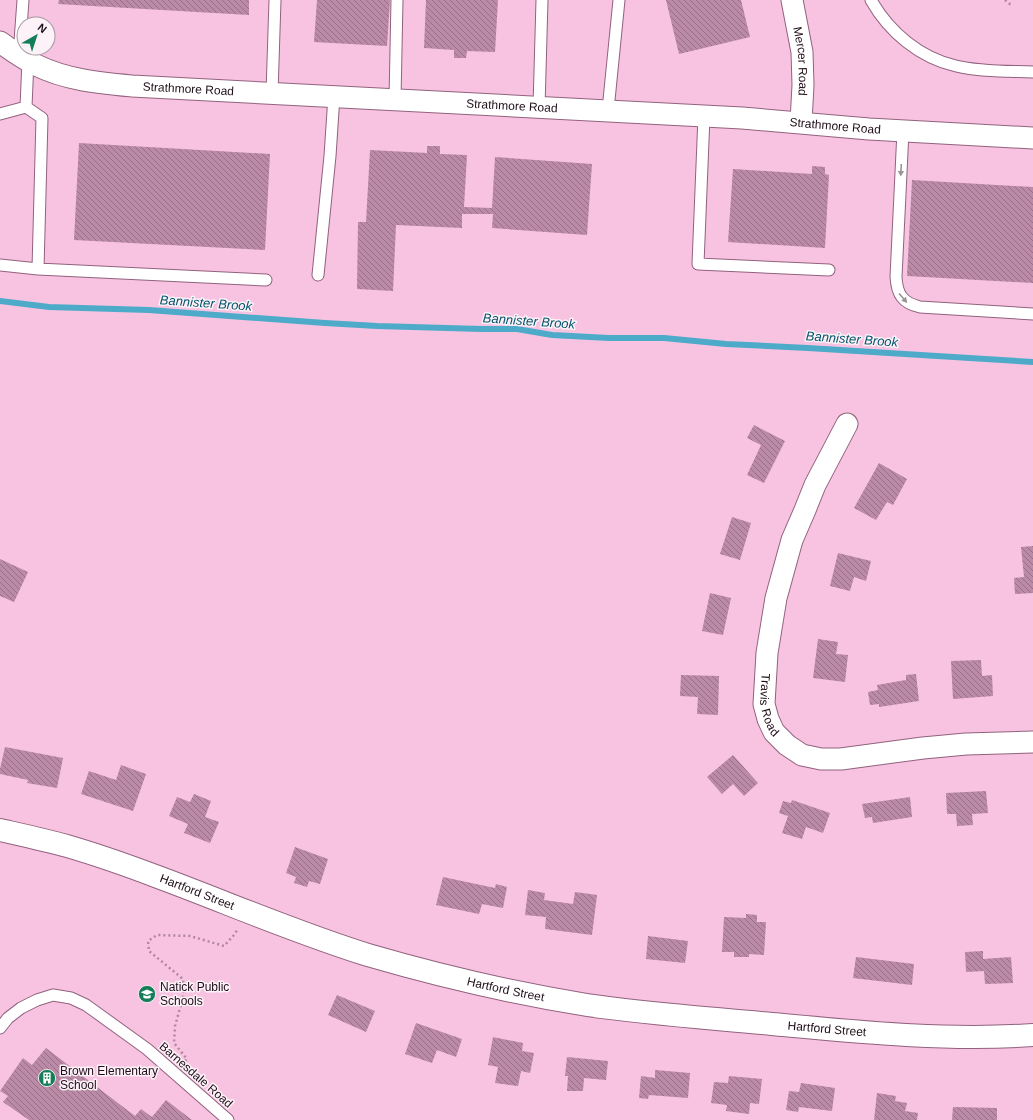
<svg xmlns="http://www.w3.org/2000/svg" width="1033" height="1120" font-family="Helvetica,sans-serif">
<style>
.lines{fill:none;stroke-linecap:round;stroke-linejoin:round}
.stream{stroke:#4eaac9;stroke-width:6}
.building{fill:url(#building-back-hatch)}
.lane-casing{stroke:#91627e;stroke-width:13}
.street-casing{stroke:#91627e;stroke-width:23}
.secondary-casing{stroke:#91627e;stroke-width:24}
.path{stroke:#b0879f;stroke-width:2.5;stroke-dasharray:2 3;stroke-linecap:butt}
.lane{stroke:#fff;stroke-width:11}
.street{stroke:#fff;stroke-width:21}
.secondary{stroke:#fff;stroke-width:22}
.oneway{fill:#9a9398}
.labels{text-anchor:middle;dominant-baseline:central;stroke-width:3;stroke-linejoin:round;paint-order:stroke}
.street-label{font-size:12px;fill:#1f0e19;stroke:#fdf2f8}
.poi-label{font-size:12px;fill:#1f0e19;stroke:#fdf2f8;text-anchor:start}
.water-label{font-size:13px;font-style:italic;fill:#04566c;stroke:#fdf2f8}
</style>
<defs>
<pattern id="building-back-hatch" width="6" height="6" patternUnits="userSpaceOnUse"><rect width="6" height="6" fill="#bb8aa7"/><path d="M-1 5l2 2M0 0l6 6M5-1l2 2" fill="none" stroke="#976f87"/></pattern>
</defs>
<rect width="100%" height="100%" fill="#f7c3e1"/>
<g class="lines">
<!-- stream -->
<path class="stream" d="M0 301 49 307 149 310 325 323 377 326 482 329H517L552 335 609 338H664L726 344 808 348 1033 362"/>
</g>
<!-- building -->
<path class="building" d="M59 0H249V15L58 4Z
M317 0H390L387 46 314 42Z
M426 0H498L495 52 467 51 466 58H454V50L424 48Z
M666 0H741L750 37 679 54Z
M79 143 270 154 265 250 74 240Z
M427 146H440V154L467 155 464 207 492 208 495 157 592 164 587 235 492 228 493 214H462V228L396 225 393 291 357 289 358 222H366L370 150 427 153Z
M812 166 825 167V174L829 175 825 248 728 242 733 169 812 174Z
M912 180 1033 187V283L907 276Z
M754 425 785 441 764 483 747 475 761 445 747 438Z
M879 463 907 479 893 505 887 502 876 520 854 508Z
M732 517 751 523 740 560 720 554Z
M1033 546V593L1015 594 1014 578 1024 577 1021 547Z
M838 553 871 561 866 581 854 577 850 591 830 586Z
M0 559 28 572 14 602 0 596Z
M710 593 731 598 723 635 702 631Z
M818 639 838 642 836 654 848 655 845 682 813 678Z
M981 660 982 676 992 675 993 696 953 699 951 661Z
M916 674 919 701 879 707V704L870 705 868 692 878 690 877 685 906 680V675Z
M681 675 719 676 718 715 697 714 698 697 680 696Z
M5 747 63 758 57 788 27 783 28 780 0 774V769Z
M733 755 758 783 744 796 733 784 722 794 707 777Z
M121 765 146 774 133 811 81 794 89 771 116 780Z
M986 791 988 813 972 814 973 825 957 826 956 814H947L946 793Z
M194 794 211 801 205 817 219 822 210 843 184 833 188 824 169 816 177 797 190 802Z
M910 797 912 817 873 823 872 817 865 818 862 804Z
M792 800 830 813 823 833 806 827 802 839 782 833 788 816 779 813 783 801 791 803Z
M295 847 328 859 320 884 309 881 307 887 294 883 296 877 286 873Z
M443 877 495 888 496 884 507 887 503 908 482 904 479 914 436 905Z
M528 890 545 893 544 900 573 904 575 892 597 895 592 935 545 929 546 917 525 915Z
M746 914 757 915V922H766L764 955 749 954V957H734V952H722L724 917 746 918Z
M648 936 688 941 685 963 646 959Z
M983 951V959L1011 957 1013 983 985 984 984 971 966 972 965 952Z
M856 957 914 964 912 985 853 978Z
M337 995 375 1011 366 1032 328 1015Z
M416 1023 462 1039 456 1057 437 1050 432 1063 405 1054Z
M493 1037 523 1043 522 1051 534 1053 530 1073 521 1071 518 1086 495 1083 498 1067 488 1065Z
M46 1048 135 1116 141 1109 152 1117 166 1100 192 1120H29L3 1102 8 1096 0 1091 23 1058 32 1065Z
M567 1057 608 1061 606 1080 584 1078 583 1091H567L568 1076H565Z
M655 1070 690 1073 688 1098 649 1095 648 1099 639 1098 641 1076 655 1078Z
M729 1076 762 1079 759 1104 750 1103 749 1114 726 1111 727 1105 711 1103 714 1082 728 1083Z
M801 1083 835 1088 832 1111 799 1107 798 1112 786 1110 789 1091 799 1092Z
M877 1093 896 1096 895 1101 907 1103 905 1111 918 1113 917 1120H874Z
M953 1107 997 1108V1120H952Z"/>
<g class="lines">
<defs>
<path id="lane" d="M871 0C889 32 920 58 956 66 981 72 1008 71 1033 72
M19 55 23 0
M272 93 275 0
M395 99 397 0
M26 107 28 60
M539 107 542 0
M608 110 619 0
M0 114 26 107
M704 116 698 264 829 270
M903 131 896 277C897 295 903 303 920 307L1033 314
M0 265 38 269 42 118 26 107
M38 269 266 280
M318 275 330 156 334 96
M0 1028 8 1018 21 1008 37 1000 53 995 71 998 86 1005 147 1049 228 1120"/>
<g id="street">
<path id="s1" d="M792 0 802 52 803 85 801 122"/>
<path id="s2" d="M0 42C11 50 24 59 36 65 66 80 100 83 132 86L742 118 869 129 1033 138"/>
<path id="s3" d="M847 424 815 485 805 510 792 540 776 598 767 653 764 704 768 719 774 732 787 745 802 755 821 759H841L923 748 966 744 1033 742"/>
</g>
<g id="secondary">
<path id="s4" d="M0 830C22 835 45 840 67 846 98 855 129 866 158 877 228 903 297 933 368 955 440 976 513 993 587 1005 648 1014 710 1018 772 1024 859 1032 946 1041 1033 1035"/>
</g>
</defs>
<!-- lane casing -->
<use href="#lane" class="lane-casing"/>
<!-- street casing -->
<use href="#street" class="street-casing"/>
<!-- secondary casing -->
<use href="#secondary" class="secondary-casing"/>
<!-- path -->
<path class="path" d="M1005 0 1011 5
M185 1061 187 1059 174 1043 175 1026 184 994 183 979 149 951 148 941 157 935 190 936 224 946 235 934 237 930"/>
<!-- lane -->
<use href="#lane" class="lane"/>
<!-- street -->
<use href="#street" class="street"/>
<!-- secondary -->
<use href="#secondary" class="secondary"/>
</g>
<!-- one-way arrows -->
<defs><path id="oneway-solid" d="M-6-.8H1V-3.2L6.5 0L1 3.2V.8H-6Z"/></defs>
<g class="oneway">
<use href="#oneway-solid" transform="translate(901 170) rotate(93)"/>
<use href="#oneway-solid" transform="translate(903 298) rotate(49)"/>
</g>
<!-- icons -->
<defs>
<symbol id="school-disc" viewBox="-11 -11 22 22"><circle r="9.5" fill="#157e59" stroke="#fdf2f8"/><path d="M0-5L7-2L0 1L-7-2ZM-4 1L0 2.5L4 1V4Q0 6-4 4Z" fill="#fff"/></symbol>
<symbol id="building-disc" viewBox="-11 -11 22 22"><circle r="9.5" fill="#157e59" stroke="#fdf2f8"/><path d="M-4-6H4V6H1V3H-1V6H-4ZM-2.5-4.3h1.7v1.8h-1.7ZM.8-4.3h1.7v1.8H.8ZM-2.5-1h1.7V.8h-1.7ZM.8-1h1.7V.8H.8Z" fill="#fff"/></symbol>
</defs>
<g fill-rule="evenodd">
<use href="#school-disc" x="137" y="984" width="20" height="20"/>
<use href="#building-disc" x="37" y="1068" width="20" height="20"/>
</g>
<g class="labels">
<!-- street labels -->
<g class="street-label">
<text stroke="none"><textPath href="#s1" startOffset="62">Mercer Road</textPath></text>
<text stroke="none"><textPath href="#s2" startOffset="198">Strathmore Road</textPath></text>
<text stroke="none"><textPath href="#s2" startOffset="522">Strathmore Road</textPath></text>
<text stroke="none"><textPath href="#s2" startOffset="846">Strathmore Road</textPath></text>
<text stroke="none"><textPath href="#s3" startOffset="297">Travis Road</textPath></text>
<text stroke="none"><textPath href="#s4" startOffset="207">Hartford Street</textPath></text>
<text stroke="none"><textPath href="#s4" startOffset="531">Hartford Street</textPath></text>
<text stroke="none"><textPath href="#s4" startOffset="855">Hartford Street</textPath></text>
<text transform="translate(196 1075) rotate(41)">Barnesdale Road</text>
</g>
<!-- poi labels -->
<g class="poi-label">
<text x="160" y="987">Natick Public<tspan x="160" dy="14">Schools</tspan></text>
<text x="60" y="1071">Brown Elementary<tspan x="60" dy="14">School</tspan></text>
</g>
<!-- water labels -->
<g class="water-label">
<text transform="translate(206 303) rotate(4)">Bannister Brook</text>
<text transform="translate(529 321) rotate(4)">Bannister Brook</text>
<text transform="translate(852 339) rotate(4)">Bannister Brook</text>
</g>
</g>
<!-- north arrow -->
<g transform="translate(36 36) rotate(39)"><circle r="19" fill="#fdf2f8" stroke="#a4979f"/>
<path d="M0-3L7 15L0 10L-7 15Z" fill="#157e59"/>
<text y="-6" font-size="11" font-weight="bold" text-anchor="middle" fill="#1f0e19">N</text>
</g>
</svg>
